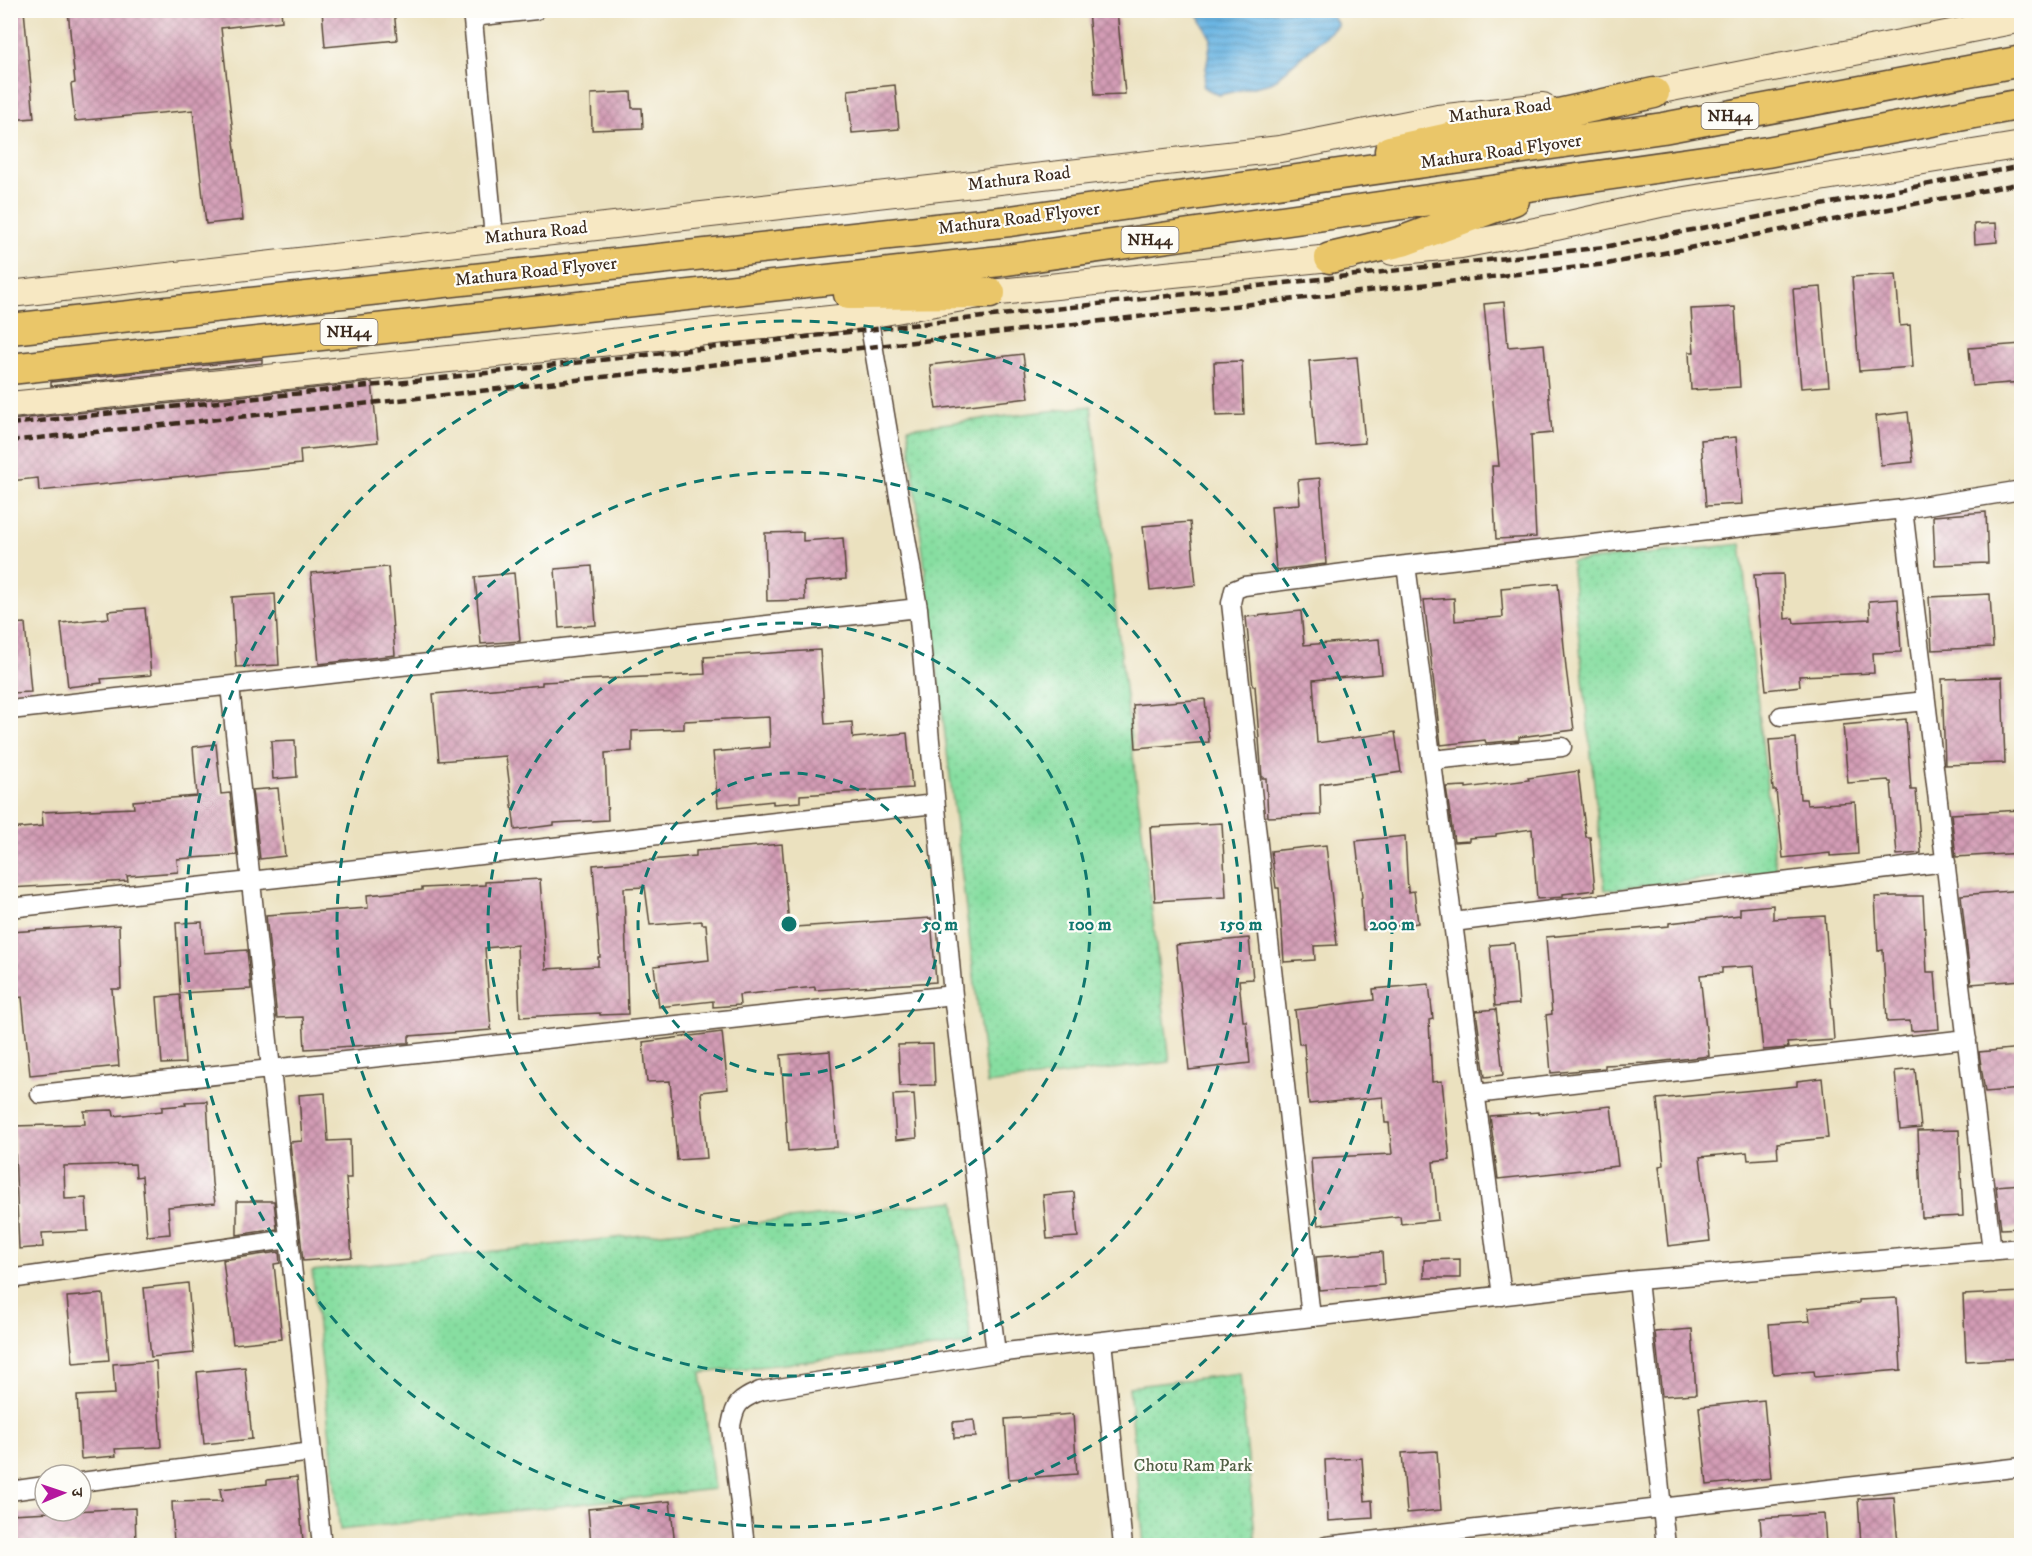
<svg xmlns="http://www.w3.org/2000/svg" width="2032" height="1556" font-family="'IM FELL DW Pica','Noto Serif Devanagari',serif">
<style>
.park{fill:url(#park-dots);stroke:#618460;stroke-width:1.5}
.water{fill:url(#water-rules);stroke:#527080;stroke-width:1.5}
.building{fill:url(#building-cross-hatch)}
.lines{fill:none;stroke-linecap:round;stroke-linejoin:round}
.minor-casing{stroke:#554536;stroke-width:21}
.secondary-casing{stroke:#554536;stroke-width:28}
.trunk-casing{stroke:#554536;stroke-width:33}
.minor{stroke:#fff;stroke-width:18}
.secondary{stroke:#f7e8c3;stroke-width:26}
.trunk{stroke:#eac669;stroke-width:30}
.rail{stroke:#3b2a1e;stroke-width:4.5;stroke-dasharray:9 4.5;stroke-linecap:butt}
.ring{fill:none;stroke:#0f766e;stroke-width:3;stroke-dasharray:10 8}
.labels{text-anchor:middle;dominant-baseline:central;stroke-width:4.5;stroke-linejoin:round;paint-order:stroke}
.shield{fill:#fdfcf7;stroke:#75695f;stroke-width:1.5}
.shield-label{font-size:16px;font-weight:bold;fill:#3b2a1e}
.street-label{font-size:18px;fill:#3b2a1e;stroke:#fdfcf7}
.park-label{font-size:18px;fill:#526045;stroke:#fdfcf7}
.centre{fill:#0f766e;stroke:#fdfcf7;stroke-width:3}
.ring-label{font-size:18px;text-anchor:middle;font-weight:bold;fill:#0f766e;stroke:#fdfcf7;stroke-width:4.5;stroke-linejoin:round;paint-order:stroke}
</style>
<defs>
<pattern id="park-dots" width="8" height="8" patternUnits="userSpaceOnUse" patternTransform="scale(1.5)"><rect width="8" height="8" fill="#87dea1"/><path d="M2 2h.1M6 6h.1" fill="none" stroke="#75bf8a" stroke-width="1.8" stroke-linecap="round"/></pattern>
<pattern id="water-rules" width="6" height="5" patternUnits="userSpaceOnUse" patternTransform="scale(1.5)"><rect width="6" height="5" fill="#6ab5e3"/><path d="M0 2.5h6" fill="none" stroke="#5893b7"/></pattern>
<pattern id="building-cross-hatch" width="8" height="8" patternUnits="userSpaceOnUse" patternTransform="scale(1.5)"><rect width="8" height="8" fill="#d39cb5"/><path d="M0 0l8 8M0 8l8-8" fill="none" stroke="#ac7f93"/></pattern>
</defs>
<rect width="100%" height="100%" fill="#fdfcf7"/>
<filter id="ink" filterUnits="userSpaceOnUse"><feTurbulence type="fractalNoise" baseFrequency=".0167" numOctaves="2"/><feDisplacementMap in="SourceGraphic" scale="12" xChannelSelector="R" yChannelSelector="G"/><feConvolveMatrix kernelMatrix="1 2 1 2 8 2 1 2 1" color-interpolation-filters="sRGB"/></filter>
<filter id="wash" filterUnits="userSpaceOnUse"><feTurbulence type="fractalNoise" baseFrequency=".008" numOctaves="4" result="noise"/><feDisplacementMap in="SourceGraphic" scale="24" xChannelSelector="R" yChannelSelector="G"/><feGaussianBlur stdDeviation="1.35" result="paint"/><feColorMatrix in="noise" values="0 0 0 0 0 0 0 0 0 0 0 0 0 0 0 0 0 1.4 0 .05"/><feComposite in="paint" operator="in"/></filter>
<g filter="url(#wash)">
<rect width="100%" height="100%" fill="#ebe1bf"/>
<!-- park -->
<path class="park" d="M1091 406 1170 1062 987 1084 908 428Z
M1741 544 1776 872 1605 890 1571 562Z
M955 1201 971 1344 701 1373 714 1489 340 1530 312 1271Z
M1240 1373 1256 1545H1144L1129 1387Z"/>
<!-- water -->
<path class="water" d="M1201 11H1330L1338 25 1271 83 1219 95 1203 87 1211 39 1198 15Z"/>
<g id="blocks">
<!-- building -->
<path class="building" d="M10 10H24L34 118 10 120Z
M68 10H281L282 21 221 28 243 220 206 224 193 110 75 121 71 84 75 83Z
M322 10H394L397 40 325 47Z
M1088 10H1117L1125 94 1095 95Z
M895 85 899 129 852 133 848 90Z
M631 92 632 108H642L643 128 592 130 591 94Z
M1996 223 1997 242 1975 244 1974 224Z
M1896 274 1900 326 1910 325 1913 367 1859 371 1852 277Z
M1821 287 1829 386 1801 388 1793 289Z
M1504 302 1508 347 1544 344 1552 433 1531 435 1536 537 1496 539 1492 466H1499L1484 304Z
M1735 307 1740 387 1691 390 1689 352H1694L1691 309Z
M2022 344V382L1972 386 1969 348Z
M1023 354 1029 398 936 409 930 365Z
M1357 357 1365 443 1316 447 1309 361Z
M262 359V363L51 386V382Z
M1242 361 1244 415 1216 416 1214 362Z
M372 382 378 442 300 450 301 464 39 491 38 478 10 481V420Z
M1908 412 1913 462 1881 465 1876 416Z
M1736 437 1742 504 1706 506 1701 440Z
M1320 478 1326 564 1276 570 1271 506 1300 504 1298 480Z
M1986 512 1988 563 1935 565 1933 516Z
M1190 522 1196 585 1150 590 1143 526Z
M803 532V541L843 538 846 579 804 582 805 600 767 601 765 533Z
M592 566 596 625 559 628 555 569Z
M388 567 395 655 319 664 311 573Z
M514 573 520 641 481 644 475 577Z
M1783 574 1785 619 1793 618 1794 623 1870 619 1869 601 1898 599 1901 652 1873 653 1874 673 1799 676 1800 686 1766 690 1754 575Z
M1558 583 1566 668 1574 730 1519 737V740L1486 743 1485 740 1441 745 1424 600 1454 598 1455 621 1503 617 1501 588Z
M275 594 279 665 236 667 232 597Z
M1990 594 1993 647 1932 650 1929 597Z
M145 608 151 675 101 679 102 683 68 687 61 623 109 618 108 611Z
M1301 611 1304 645 1379 639 1382 674 1313 680 1317 743 1395 732 1401 772 1320 784 1321 815 1268 817 1266 778H1262L1255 686H1253L1246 617Z
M25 623 31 692 10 693V624Z
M820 650 825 724 852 722 853 738 907 733 912 788 800 795V802L773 804V801L718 807 713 752 770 747 769 717 684 721V729L632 731V751L605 753 608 820 554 823V825L515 830 506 756 439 761 433 694 542 685V682L705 674 704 657Z
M2002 677 2005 763 1945 765 1942 679Z
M1205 699 1209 742 1136 748 1133 705Z
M1906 719 1911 790H1916L1921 853 1897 855 1891 782H1889L1888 780 1848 783 1843 725Z
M1796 738 1800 799H1806L1807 805 1855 802 1858 854 1830 856V853L1783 858 1776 790H1773L1769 740Z
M295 740 297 777 273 779 271 741Z
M216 744 221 794 230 793 237 855 177 859 178 872 127 876 128 881 10 888V829L43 826 42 812 134 808 133 801 197 796 193 747Z
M1578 771 1586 837H1590L1595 890 1563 894V897L1537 899 1532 829 1496 834V836L1469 838V841L1454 842 1446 787 1466 786V788L1529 780 1528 778Z
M278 788 285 856 260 859 252 790Z
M2021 810 2022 853 1956 857 1951 814Z
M1222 823 1226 897 1155 901 1150 827Z
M1405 836 1408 892 1414 891 1418 923 1363 930 1361 898 1362 897 1356 841Z
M782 844 789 925H795V927L931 918 936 982 815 990V987L739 995 740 1005 713 1007V1001L659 1007 654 966 709 960 706 924H702V921L650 925 645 887 624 888 628 1014 600 1015V1013L520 1017 517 945 485 948 491 1030 409 1036V1043H404L305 1049 303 1017 277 1018 266 915 368 908 367 895 422 890V888L485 885V882L540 879 546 969 598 966V957H600L593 865 696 856V851Z
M1326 845 1337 945 1314 946 1315 960 1284 962 1279 888H1276L1271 851Z
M2022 890V980L1971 984 1961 895Z
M1895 896H1923L1927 972H1935L1939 1029 1911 1031 1910 1021 1887 1022 1883 950 1878 951 1875 897Z
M1773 905V919L1825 916 1834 1040 1787 1043 1788 1048 1763 1050 1754 966 1722 968V973L1700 975 1709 1056 1647 1063 1605 1065V1068L1551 1073 1546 1015 1552 1014 1546 937 1669 926V923L1740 915V908Z
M202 922 204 953 247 950 251 989 180 993 176 923Z
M119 925 121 989H112L119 1066 30 1075 22 997 10 999V932Z
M1249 938 1253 979 1239 980 1243 1021H1246L1250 1063 1189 1070 1176 945Z
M1514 943 1519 1004 1495 1006 1490 945Z
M1429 984 1433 1019 1429 1020 1432 1082 1442 1081 1450 1160 1433 1162 1438 1220 1401 1224 1400 1216 1318 1225 1313 1189 1311 1158 1392 1154 1389 1123H1385L1383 1097 1309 1104 1304 1044H1299L1295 1010 1374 1000 1373 989Z
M180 995 185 1063 162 1064 157 997Z
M1496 1009 1503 1075 1485 1077 1476 1011Z
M722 1032 728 1089 701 1092 707 1158 677 1160 670 1081 647 1082 643 1042Z
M933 1044 935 1085 900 1086 898 1045Z
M2022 1048V1089L1985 1092 1979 1052Z
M830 1051 837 1147 788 1151 781 1055Z
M1915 1069 1921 1128 1900 1130 1895 1071Z
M1822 1078 1828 1138 1777 1143 1778 1158 1748 1160 1747 1152 1700 1157 1710 1241 1668 1246 1659 1166 1664 1165 1657 1099 1797 1086V1081Z
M325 1093 328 1141 350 1140 351 1178H346L352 1257 303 1261 290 1142 302 1141 299 1095Z
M914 1094 917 1138 896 1140 893 1095Z
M207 1101 212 1183 215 1203 168 1207 170 1234 147 1236 142 1176 136 1177 135 1164 64 1166 65 1199 86 1198 88 1231 42 1233 43 1247 19 1249 14 1126 85 1124 84 1111 113 1110 114 1116 162 1111V1107L186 1105 185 1102Z
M1611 1106 1618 1166 1498 1179 1490 1116 1538 1112V1114Z
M1959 1130 1963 1216 1922 1218 1918 1131Z
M2022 1184V1228L2001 1229 1996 1186Z
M1074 1192 1078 1237 1047 1239 1043 1195Z
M237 1201H274L277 1229 237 1235Z
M279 1252 280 1263 274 1264 282 1339 233 1344 223 1260Z
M1382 1252 1384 1285 1319 1290 1316 1257Z
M1460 1259V1278H1424V1260Z
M188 1283 194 1353 151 1357 144 1288Z
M2022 1292V1358L1966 1361 1963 1295Z
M103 1294 109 1360 73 1363 67 1297Z
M1897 1298 1901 1370 1815 1377 1814 1371 1773 1374 1769 1324 1810 1321 1808 1308 1859 1303V1300Z
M1692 1329 1696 1394 1662 1396 1655 1332Z
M156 1361 161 1447 115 1449 116 1456 81 1459 77 1396 115 1394 113 1364Z
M245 1367 252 1439 204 1444 197 1372Z
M1764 1400 1771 1478 1707 1485 1699 1407Z
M1073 1414 1077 1474 1009 1479 1005 1419Z
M974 1420 976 1437 954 1438 953 1422Z
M1437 1451 1441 1510 1407 1513 1402 1453Z
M1362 1458 1365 1501 1372 1500 1373 1518 1328 1521 1325 1460Z
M297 1477 303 1541 250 1545H174L172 1502 222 1501 220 1489 267 1484V1480Z
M1894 1497 1898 1545H1861L1858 1499Z
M670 1501 675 1545H591L588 1509Z
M135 1508 136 1545H12L10 1514Z
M1824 1514 1826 1545H1762L1760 1518Z"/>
</g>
</g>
<g filter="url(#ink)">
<use href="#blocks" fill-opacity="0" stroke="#554536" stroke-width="1.5"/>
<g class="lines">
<defs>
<path id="minor" d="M472 10 494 237
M472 17 536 10
M868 315 918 608 953 995 996 1353
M1903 509 1992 1251
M1406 565 1502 1296
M230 686 322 1546
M10 710 918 608
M1781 716 1926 701
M1432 760 1562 747
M10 908 935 804
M1453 922 1946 862
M40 1094 953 995
M1475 1094 1967 1039
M10 1279 289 1239
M1638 1280 1666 1546
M1311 1317 1231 603 1234 590 1244 586 1406 565 1903 509 2022 490
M1102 1341 1123 1546
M81 1482 312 1452
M10 1491 45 1486
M745 1546 731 1426C735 1403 739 1400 760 1391L996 1353 1638 1280 2022 1248
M1326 1546 2022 1467"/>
<path id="secondary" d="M1636 95 2022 19
M1392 252 1461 245 1556 227 1660 204 2022 145
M10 294 1280 149 1438 118 1543 106
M10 405 868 315 990 293 1350 256"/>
<path id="trunk" d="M1390 151 1654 93
M1330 258 1403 241 1514 200
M849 294 990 293
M10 329 1010 221 1663 128 2022 61
M10 369 1000 261 1767 152 2022 104"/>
</defs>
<!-- minor casing -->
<use href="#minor" class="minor-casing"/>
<!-- secondary casing -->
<use href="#secondary" class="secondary-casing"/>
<!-- trunk casing -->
<use href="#trunk" class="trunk-casing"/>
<!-- minor -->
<use href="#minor" class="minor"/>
<!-- secondary -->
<use href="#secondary" class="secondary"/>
<!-- trunk -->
<use href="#trunk" class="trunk"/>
<!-- rail -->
<path class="rail" d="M10 424 397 383 1604 247 2022 166
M10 441 399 400 1607 264 2022 183"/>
</g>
</g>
<!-- distance rings -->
<g class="ring">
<circle cx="789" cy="924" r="151"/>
<circle cx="789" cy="924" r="301"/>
<circle cx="789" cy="924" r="452"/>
<circle cx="789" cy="924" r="603"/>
</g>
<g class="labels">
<!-- shield labels -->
<g class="shield">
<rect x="1701.5" y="103" width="57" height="26" rx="4.5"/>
<rect x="1121.5" y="227" width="57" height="26" rx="4.5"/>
<rect x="320.5" y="319" width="57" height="26" rx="4.5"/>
</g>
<g class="shield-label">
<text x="1730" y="116">NH44</text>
<text x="1150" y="240">NH44</text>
<text x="349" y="332">NH44</text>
</g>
<!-- street labels -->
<g class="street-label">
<text transform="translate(1500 111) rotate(-7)">Mathura Road</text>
<text transform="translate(1501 152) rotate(-8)">Mathura Road Flyover</text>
<text transform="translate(1019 179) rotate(-7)">Mathura Road</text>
<text transform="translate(1019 219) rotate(-7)">Mathura Road Flyover</text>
<text transform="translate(536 233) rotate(-6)">Mathura Road</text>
<text transform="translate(536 272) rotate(-6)">Mathura Road Flyover</text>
</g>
<!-- park labels -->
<g class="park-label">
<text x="1193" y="1466">Chotu Ram Park</text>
</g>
</g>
<circle cx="789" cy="924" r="9" class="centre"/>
<g class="ring-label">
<text x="940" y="930">50 m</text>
<text x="1090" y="930">100 m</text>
<text x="1241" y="930">150 m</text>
<text x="1392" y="930">200 m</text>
</g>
<!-- margin -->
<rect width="2032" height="1556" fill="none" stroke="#fdfcf7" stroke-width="36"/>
<!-- north arrow -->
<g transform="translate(63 1493) rotate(88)"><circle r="28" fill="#fdfcf7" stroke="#afa8a0" stroke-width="1.5"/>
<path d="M0-4.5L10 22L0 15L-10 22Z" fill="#b5179e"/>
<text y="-9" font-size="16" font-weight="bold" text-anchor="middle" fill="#3b2a1e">उ</text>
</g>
</svg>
